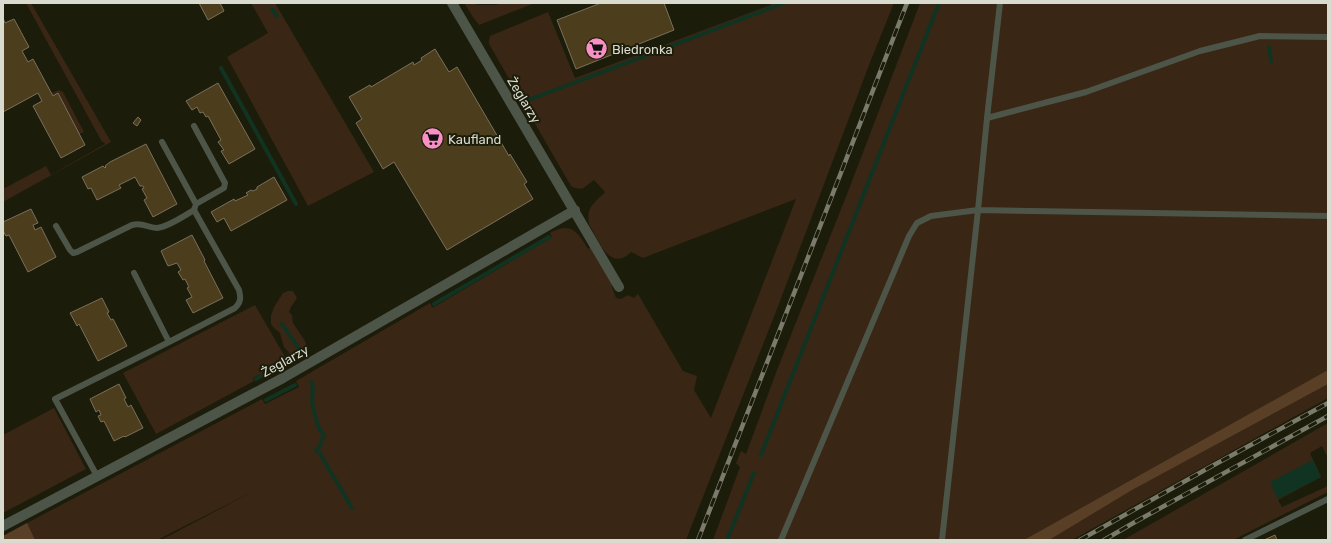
<svg xmlns="http://www.w3.org/2000/svg" width="1331" height="543" font-family="Rubik,sans-serif">
<style>
.green{fill:#392615}
.forest{fill:#5a3f27}
.water{fill:#113422}
.lines{fill:none;stroke-linecap:round;stroke-linejoin:round}
.stream{stroke:#113422;stroke-width:4}
.building{fill:#4c3e1d;stroke:#7a705c}
.lane{stroke:#4c5548;stroke-width:6}
.street{stroke:#4c5548;stroke-width:10}
.rail-casing{stroke:#7b7b6c;stroke-width:4.5}
.rail{stroke:#1c1c0a;stroke-width:3;stroke-dasharray:9;stroke-linecap:butt}
.labels{text-anchor:middle;dominant-baseline:central;stroke-width:4;stroke-linejoin:round;paint-order:stroke}
.poi-label{font-size:13px;fill:#dadbcf;stroke:#1c1c0a;text-anchor:start}
.street-label{font-size:13px;fill:#dadbcf;stroke:#1c1c0a}
</style>
<rect width="100%" height="100%" fill="#1c1c0a"/>
<!-- green -->
<path class="green" d="M26 3H31L111 142 3 202V189L46 166 51 175 105 144 104 142H102Z
M251 3H275L374 172 308 206 227 57 268 33Z
M464 3H475L477 5H496L502 3H535L479 25 473 17Z
M770 3H894L869 65 777 309 686 540H161L254 491 157 540H3V536L27 523 262 399 265 404 299 387 296 381 430 303 432 307H434L552 237 550 233C571 221 578 232 588 249L591 247 612 284V287L616 298 621 299 628 295 634 298 638 294 683 371 697 376 694 390 711 418 796 199 643 258 631 252C610 273 598 240 589 224 586 206 594 204 605 192L594 180 582 189 575 188 571 186 489 44V40L490 36 548 12 575 78 771 5Z
M920 3H1328V398L1072 540H713L740 467 736 463 741 451 746 454 777 370 849 189Z
M59 90 63 92 84 132 79 134 58 93 53 96 52 93Z
M288 291H293L297 298 291 307 289 312 292 315 293 323 305 341 309 352 294 362 288 351 284 347 280 333 273 327 271 324V316L274 307 283 293Z
M255 305 288 362 286 364 284 362 253 378 254 381 156 434 123 373Z
M54 408 86 469 3 513V435Z
M1328 423V458L1322 446 1310 453 1321 477 1278 500 1282 507 1328 486V492L1233 540H1123Z"/>
<!-- forest -->
<path class="forest" d="M1328 370V384L1132 490 1049 540H1024Z
M27 523 35 540H3V536Z"/>
<!-- water -->
<path class="water" d="M1313 460 1321 477 1278 499 1270 482Z"/>
<g class="lines">
<!-- stream -->
<path class="stream" d="M272 9 277 16
M1269 47 1271 61
M221 68 296 204
M526 101 784 3
M434 304 549 237
M282 324 301 352
M256 379 283 364
M311 382 313 387 312 398 313 408 319 429 324 434 319 448 316 451
M266 400 295 385
M320 454 352 508
M761 455 939 3
M727 540 754 473"/>
</g>
<!-- building -->
<path class="building" d="M199 3H220L224 11 208 20Z
M601 3H664L674 30 576 69 557 20Z
M3 18 5 23 14 19 29 47 22 51 28 62 33 59 53 96 58 93 85 145 61 158 33 106 42 101 38 93 3 112Z
M435 49 449 72 457 67 509 156 510 154 527 182 524 184 533 199 447 250 394 162 383 169 356 123 362 119 349 97 370 85 371 87 413 62 414 65 422 60 421 58Z
M218 83 255 149 229 164 221 151 224 150 218 142 221 140 208 116 206 117 203 112 200 113 197 107 192 110 186 101Z
M138 117 141 120 137 126 133 123Z
M146 144 177 204 153 217 144 200 147 198 142 189 144 188 143 186H140L135 177 119 185 121 188 97 200 91 188 88 189 82 177 103 166 105 168 106 167 105 166 110 162Z
M274 177 287 200 231 231 224 218 217 222 211 212 234 199 235 201 248 195 246 193 251 190 253 191 257 189V187Z
M31 209 38 223 33 225 35 230 41 227 56 257 28 272 9 235 6 236 3 231V222Z
M192 235 205 260 204 261 223 298 193 313 186 300 192 297 187 288 189 287 185 279 183 280 178 272 181 270 177 263 168 266 161 251Z
M102 298 109 312 107 313 111 320 113 319 127 346 98 361 79 324 77 326 70 313Z
M119 384 126 398 124 399 128 407 131 405 143 428 125 437 124 436 114 441 104 421 101 422 98 416 101 415 99 410 96 412 90 399Z
M1275 535 1277 540H1264Z"/>
<g class="lines">
<!-- lane -->
<path class="lane" d="M987 118 1086 92 1200 51 1260 36 1328 37
M162 142 196 204 224 188 225 183 194 126
M56 226 70 250 73 253 77 252 132 225C144 222 147 228 157 228 168 227 184 216 194 210L195 207
M169 342 235 308C241 302 241 298 239 290L194 210
M97 476 55 399 169 342 134 273
M781 540 909 236 917 223 931 216 978 210 1328 216
M942 540 978 210 987 118 1000 3
M1245 540 1328 499"/>
<!-- street -->
<path class="street" d="M452 3 619 287
M3 526 283 378 575 210"/>
<defs>
<path id="rail" d="M698 540 907 3
M1080 540 1212 466 1328 403
M1104 540 1135 522 1328 416"/>
</defs>
<!-- rail casing -->
<use href="#rail" class="rail-casing"/>
<!-- rail -->
<use href="#rail" class="rail"/>
</g>
<!-- icons -->
<defs>
<symbol id="supermarket-disc" viewBox="-11 -11 22 22"><circle r="9.5" fill="#fb8fc4" stroke="#1c1c0a"/><path d="M-6-5.5h2.5l.6 2H6L4.5 2H-2.5L-4.4-4H-6ZM-1.5 3.2a1.3 1.3 0 1 0 .1 0ZM3 3.2a1.3 1.3 0 1 0 .1 0Z" fill="#111"/></symbol>
</defs>
<g fill-rule="evenodd">
<use href="#supermarket-disc" x="584" y="36" width="25" height="25"/>
<use href="#supermarket-disc" x="420" y="126" width="25" height="25"/>
</g>
<g class="labels">
<!-- poi labels -->
<g class="poi-label">
<text x="612" y="49">Biedronka</text>
<text x="448" y="139">Kaufland</text>
</g>
<!-- street labels -->
<g class="street-label">
<text transform="translate(524 100) rotate(59)">Żeglarzy</text>
<text transform="translate(285 361) rotate(-29)">Żeglarzy</text>
</g>
</g>
<!-- border -->
<rect width="1331" height="543" fill="none" stroke="#dadbcf" stroke-width="8"/>
</svg>
